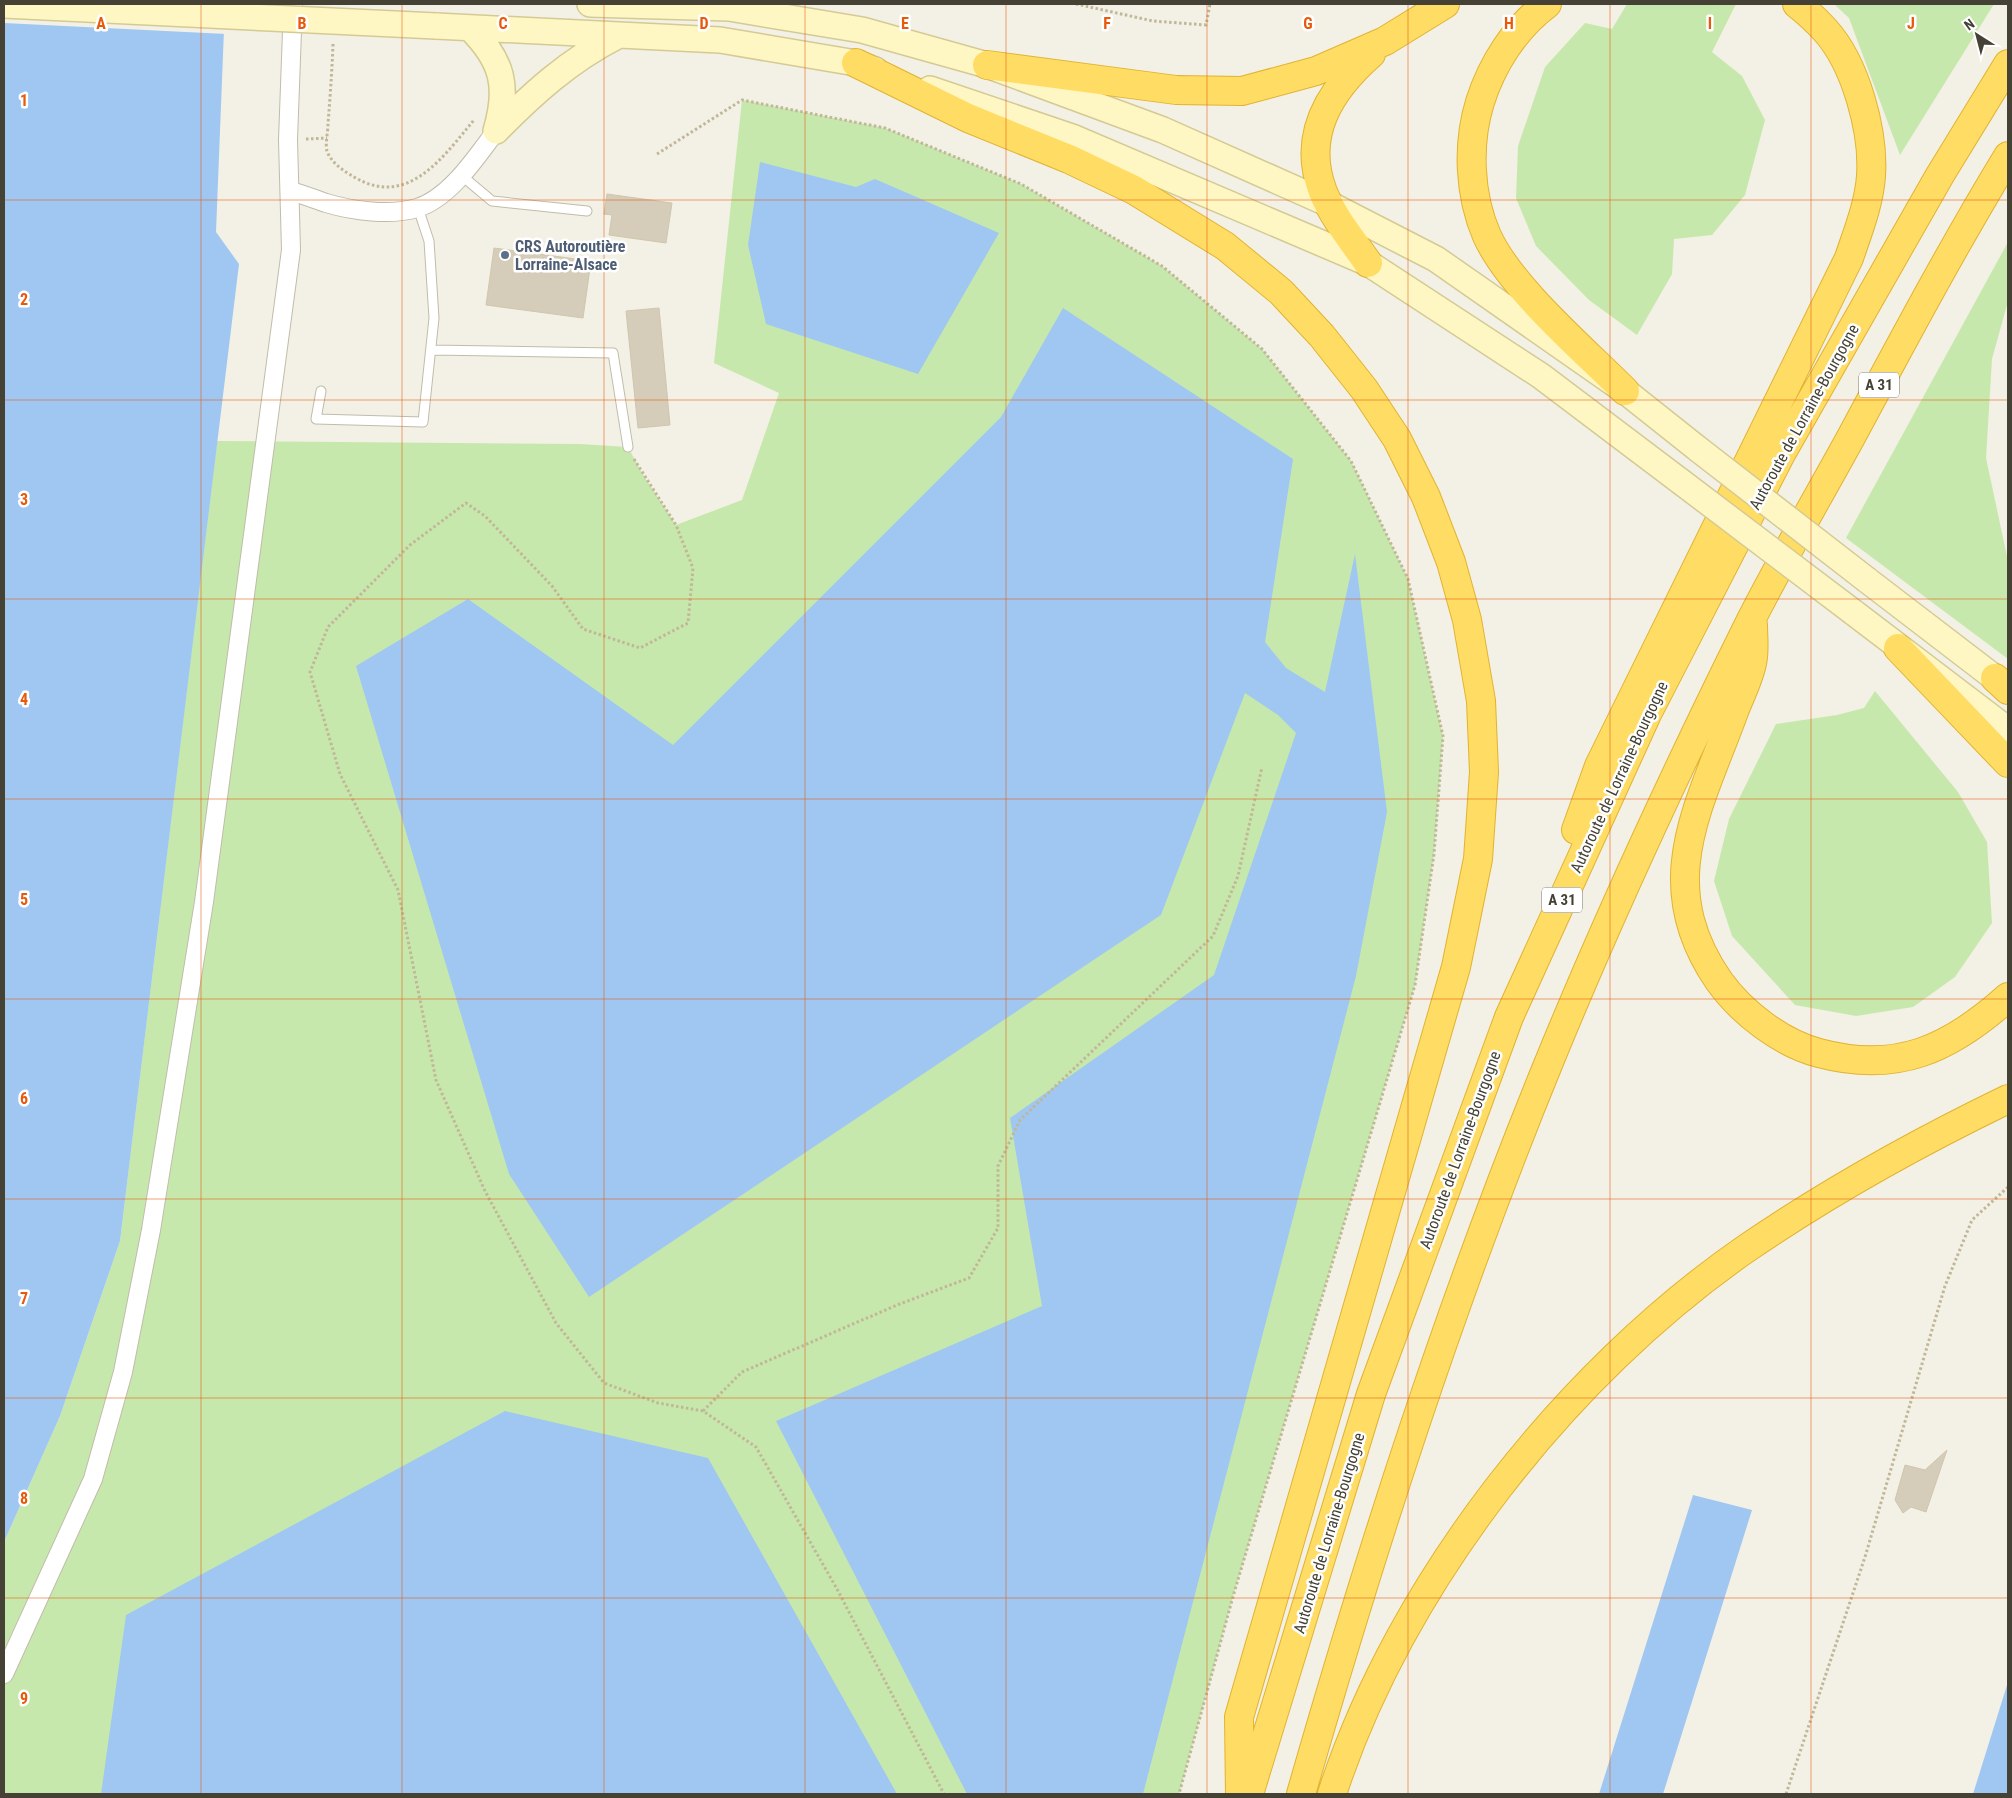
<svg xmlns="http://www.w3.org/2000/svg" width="2012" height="1798" font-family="'Roboto Condensed',sans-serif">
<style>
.green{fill:#c7e8ac}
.water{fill:#9fc7f2}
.pier{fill:#f3f0e5}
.building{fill:#d5cdba;stroke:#d0c6ad}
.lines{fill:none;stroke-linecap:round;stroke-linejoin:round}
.service-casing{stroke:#c1bcaa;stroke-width:11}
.minor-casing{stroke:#c1bcaa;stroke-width:20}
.secondary-casing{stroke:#d4ca94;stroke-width:28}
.motorway-casing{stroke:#e1b331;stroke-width:30}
.path{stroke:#c1b798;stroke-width:3;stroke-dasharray:2.5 2.5;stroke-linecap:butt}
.service{stroke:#fff;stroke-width:9}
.minor{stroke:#fff;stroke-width:18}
.secondary{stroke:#fff7c3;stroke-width:25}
.motorway{stroke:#ffdc64;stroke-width:28}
.secondary-bridge-casing{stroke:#d4ca94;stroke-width:28;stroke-linecap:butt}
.secondary-bridge{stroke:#fff7c3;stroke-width:25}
.grid{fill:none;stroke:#e8590c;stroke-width:1;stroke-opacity:0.55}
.service-dot{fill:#5c6f8a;stroke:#fff;stroke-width:2}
.labels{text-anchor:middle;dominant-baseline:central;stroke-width:5;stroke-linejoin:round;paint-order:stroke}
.shield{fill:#fff;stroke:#7d7a71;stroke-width:1}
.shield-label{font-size:15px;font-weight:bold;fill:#454134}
.service-label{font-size:16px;font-weight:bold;fill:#4e5e75;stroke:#fff;text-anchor:start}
.street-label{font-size:16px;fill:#454134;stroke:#fff}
.grid-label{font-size:16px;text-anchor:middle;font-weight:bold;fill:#e8590c;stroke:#fff;stroke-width:5;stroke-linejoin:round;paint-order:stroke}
</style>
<rect width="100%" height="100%" fill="#f3f0e5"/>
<!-- green -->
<path class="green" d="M1627 4H1736L1712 52 1742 76 1765 120 1745 195 1712 235 1674 239 1672 274 1637 335 1589 300 1536 246 1516 198 1518 146 1545 67 1585 23 1612 29Z
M1834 4H1994L1900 155 1849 18Z
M742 100 885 128 1021 184 1162 266 1262 349 1351 461 1408 579 1443 736 1434 854 1415 985 1234 1593 1179 1794H4V1542L60 1416 120 1241 217 441 580 444 628 447 642 473 676 525 742 500 779 393 714 363Z
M2008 242V301L1992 359 1986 458 2008 561V659L1846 538Z
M1875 691 1958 792 1987 842 1992 923 1955 977 1913 1007 1856 1016 1795 1005 1732 936 1714 881 1729 819 1776 724 1837 715 1864 708Z"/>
<!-- water -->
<path class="water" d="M4 4H225L216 232 239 264 120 1241 60 1416 4 1542Z
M760 162 856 187 875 179 999 233 918 374 766 324 748 245Z
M1063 308 1293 459 1265 642 1286 668 1325 692 1355 554 1387 812 1356 976 1143 1794H967L776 1421 1042 1306 1010 1118 1214 975 1296 733 1278 715 1245 693 1161 915 589 1297 509 1174 356 666 468 599 673 745 1001 417Z
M505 1411 708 1458 897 1794H101L126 1615Z
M1693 1495 1752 1510 1663 1794H1599Z
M2008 1682V1794H1973Z"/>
<!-- pier -->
<path class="pier" d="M4 4H227L226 34 4 23Z"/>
<!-- building -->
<path class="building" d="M607 194 672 203 666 243 609 235 612 215 604 214Z
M494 248 591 261 583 318 486 305Z
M659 308 670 425 638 428 626 311Z
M1947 1450 1926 1512 1911 1507 1903 1513 1895 1500 1905 1465 1925 1470Z"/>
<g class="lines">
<defs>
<path id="service" d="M461 175 492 201 587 211
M432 350 613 353 628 447
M321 391 316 419 423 422 434 318 429 241 418 208"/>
<path id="minor" d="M290 191C302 194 314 199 326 203 353 211 390 216 417 208 450 198 477 156 496 131
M4 1674 93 1479 123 1372 151 1230 204 902 291 250 288 140 293 4"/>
<path id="secondary" d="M590 4 729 8 862 30 987 65 1163 130 1329 204 1436 259 1625 391 1698 449
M436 26 720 40 856 63 875 70
M470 28C503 61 509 87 496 131
M930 89 1072 137 1368 263 1541 376 1680 481
M496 131C533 93 570 60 617 36
M1867 580 2008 688
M1853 612 2008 730"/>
<path id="motorway" d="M1547 4C1515 28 1492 64 1480 102 1467 144 1469 195 1487 236 1511 288 1583 349 1625 391
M856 63 968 118 1069 159 1134 190 1225 246 1281 292 1322 336 1364 389 1397 439 1426 497 1451 562 1467 620 1481 701 1484 772 1478 859 1456 967 1239 1717 1240 1794
M987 65 1176 90 1242 91 1316 71 1385 41 1445 4
M1368 263C1353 241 1333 217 1323 192 1301 135 1330 90 1371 54
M1753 625C1753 637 1755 651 1752 663 1749 678 1741 694 1735 709 1700 806 1651 883 1719 981 1742 1013 1781 1043 1819 1053 1897 1074 1950 1049 2008 997
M1898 648 2008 763
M1995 678 2008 690
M1576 830 1599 766 1849 258C1858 231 1869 204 1871 176 1874 132 1856 64 1825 30 1817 21 1807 12 1797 4
M1249 1794 1371 1394 1509 1017 1647 714 1782 452 1940 175 2008 64
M1301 1794C1372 1547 1451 1301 1549 1062 1610 913 1679 765 1751 620 1782 559 1817 499 1850 439 1901 344 1952 248 2008 156
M1332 1794C1400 1584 1566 1373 1747 1248 1829 1192 1919 1142 2008 1099"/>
</defs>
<!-- service casing -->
<use href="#service" class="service-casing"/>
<!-- minor casing -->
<use href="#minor" class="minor-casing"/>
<!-- secondary casing -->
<use href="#secondary" class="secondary-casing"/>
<!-- motorway casing -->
<use href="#motorway" class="motorway-casing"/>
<!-- path -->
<path class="path" d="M1076 4 1153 21 1206 25 1210 4
M333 44C332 71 330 98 328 124 328 132 325 144 327 151 331 163 344 171 354 177 408 209 443 157 474 120
M306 139 327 138
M657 154 742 100 885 128 1021 184 1162 266 1262 349 1351 461 1408 579 1443 736 1434 854 1415 985 1234 1593 1179 1794
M634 459 676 525 693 568 688 623 640 648 583 629 552 586 485 516 466 503 410 545 328 627 310 672 340 774 398 890 436 1080 485 1191 556 1323 604 1383 658 1403 703 1411 756 1447 837 1589 944 1794
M703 1411 742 1372 897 1305 969 1278 998 1228V1166L1020 1120 1213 936 1238 876 1262 767
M1786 1794 1865 1557 1945 1286 1972 1220 2008 1187"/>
<!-- service -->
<use href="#service" class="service"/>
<!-- minor -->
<use href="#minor" class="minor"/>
<!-- secondary -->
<use href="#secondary" class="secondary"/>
<!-- motorway -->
<use href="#motorway" class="motorway"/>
<defs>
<path id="secondary-bridge" d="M4 5 436 26
M1698 449 1867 580
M1680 481 1853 612"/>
</defs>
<!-- secondary-bridge casing -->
<use href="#secondary-bridge" class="secondary-bridge-casing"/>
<!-- secondary-bridge -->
<use href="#secondary-bridge" class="secondary-bridge"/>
</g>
<!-- grid -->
<path class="grid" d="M201 4V1794M402 4V1794M604 4V1794M805 4V1794M1006 4V1794M1207 4V1794M1408 4V1794M1610 4V1794M1811 4V1794M4 200H2008M4 400H2008M4 599H2008M4 799H2008M4 999H2008M4 1199H2008M4 1398H2008M4 1598H2008"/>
<!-- markers -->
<circle class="service-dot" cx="505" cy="255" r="5"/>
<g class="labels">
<!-- shield labels -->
<g class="shield">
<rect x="1859" y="372.5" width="40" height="25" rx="4"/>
<rect x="1542" y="887.5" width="40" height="25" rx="4"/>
</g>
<g class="shield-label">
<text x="1879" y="385">A 31</text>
<text x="1562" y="900">A 31</text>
</g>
<!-- service labels -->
<g class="service-label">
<text x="515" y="246">CRS Autoroutière<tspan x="515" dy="18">Lorraine-Alsace</tspan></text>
</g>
<!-- street labels -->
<g class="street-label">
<text transform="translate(1804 417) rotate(-61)">Autoroute de Lorraine-Bourgogne</text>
<text transform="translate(1619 777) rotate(-65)">Autoroute de Lorraine-Bourgogne</text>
<text transform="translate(1460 1150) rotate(-70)">Autoroute de Lorraine-Bourgogne</text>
<text transform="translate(1329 1533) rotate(-73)">Autoroute de Lorraine-Bourgogne</text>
</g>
</g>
<g class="grid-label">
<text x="101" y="29">A</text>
<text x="302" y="29">B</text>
<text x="503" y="29">C</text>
<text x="704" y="29">D</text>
<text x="905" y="29">E</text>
<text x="1107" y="29">F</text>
<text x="1308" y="29">G</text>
<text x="1509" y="29">H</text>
<text x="1710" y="29">I</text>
<text x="1911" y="29">J</text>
<text x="24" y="106">1</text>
<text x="24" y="305">2</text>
<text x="24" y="505">3</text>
<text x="24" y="705">4</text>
<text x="24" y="905">5</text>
<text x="24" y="1104">6</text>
<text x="24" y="1304">7</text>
<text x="24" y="1504">8</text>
<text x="24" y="1704">9</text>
</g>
<!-- border -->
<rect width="2012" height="1798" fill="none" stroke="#454134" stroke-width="10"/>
<!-- north arrow -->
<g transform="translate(1977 35) rotate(324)" stroke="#ffffff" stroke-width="4" paint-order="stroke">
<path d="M0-4L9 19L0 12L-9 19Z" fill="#454134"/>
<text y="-8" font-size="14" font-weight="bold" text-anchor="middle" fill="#454134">N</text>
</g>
</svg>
